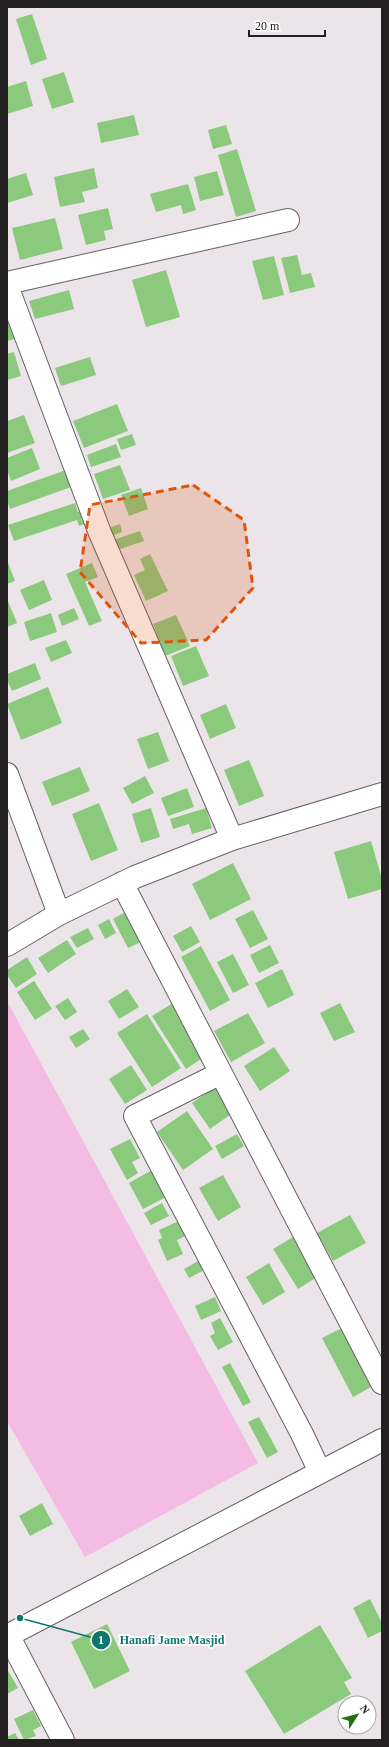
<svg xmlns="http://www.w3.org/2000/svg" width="389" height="1747" font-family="Georgia,serif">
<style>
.green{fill:#f4bce2}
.building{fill:#8bc97d}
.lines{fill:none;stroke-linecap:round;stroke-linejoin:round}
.minor-casing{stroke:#676165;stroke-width:24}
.primary-casing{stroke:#676165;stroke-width:24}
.minor{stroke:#fff;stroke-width:22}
.primary{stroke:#fff;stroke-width:22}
.marked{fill:#de560d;fill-opacity:0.2;stroke:#de560d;stroke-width:3;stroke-dasharray:8 5;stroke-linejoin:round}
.leader{fill:none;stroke:#0f766e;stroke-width:1.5}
.callout-dot{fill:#0f766e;stroke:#fff;stroke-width:1.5}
.mark-label{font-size:12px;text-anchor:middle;font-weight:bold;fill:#fff}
.callout-label{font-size:12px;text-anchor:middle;font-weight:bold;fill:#0f766e;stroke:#fff;stroke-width:3.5;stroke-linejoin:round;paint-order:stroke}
</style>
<rect width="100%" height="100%" fill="#ebe5e9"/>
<!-- green -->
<path class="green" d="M7 1001 258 1463 85 1557 7 1421Z"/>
<!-- building -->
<path class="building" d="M32 14 47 59 31 65 16 19Z
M64 72 74 102 52 109 42 79Z
M26 81 33 106 7 114V87Z
M134 115 139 135 101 143 97 123Z
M226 125 232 144 213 149 208 130Z
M237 149 256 211 236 217 218 155Z
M94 168 98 188 82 192 85 202 60 207 54 177Z
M217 171 224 195 200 201 194 177Z
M26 173 33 195 7 203V179Z
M188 184 196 210 183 214 181 205 156 212 150 194Z
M108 208 113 229 104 231 106 240 86 245 78 215Z
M55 218 63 249 20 260 12 228Z
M297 255 302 275 311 273 315 287 290 293 281 258Z
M274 256 284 295 263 300 252 261Z
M166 270 180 317 146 327 132 280Z
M69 290 74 309 35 319 29 301Z
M10 321 15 339 7 341V322Z
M14 352 21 376 7 380V354Z
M90 357 96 375 61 386 55 368Z
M117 404 128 431 84 448 73 421Z
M24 415 35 443 7 453V421Z
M132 434 136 445 121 450 117 439Z
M116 444 121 457 91 467 87 455Z
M32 448 40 469 11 481 7 470V458Z
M120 465 130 490 103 499 94 474Z
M66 470 71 487 10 509 7 501V491Z
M141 488 148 509 129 516 121 495Z
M75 503 78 512 86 510 90 522 79 526 77 520 14 541 8 525Z
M120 524 122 532 112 536 109 528Z
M140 531 144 541 117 550 113 540Z
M150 554 168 591 146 601 134 575 145 570 140 559Z
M7 560 15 581 7 584Z
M92 563 98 577 85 582 102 621 89 626 66 574Z
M44 580 52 600 29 610 20 590Z
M7 599 17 623 7 627Z
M74 608 79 619 62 626 58 615Z
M51 613 57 632 30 641 24 622Z
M176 615 190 646 165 656 153 624Z
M66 640 72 653 51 662 45 648Z
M196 646 209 676 183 686 171 656Z
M35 663 41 679 12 691 7 680V674Z
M48 687 62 723 21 740 7 704Z
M226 704 236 728 210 739 200 715Z
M158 732 169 761 148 769 137 739Z
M249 760 264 796 239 806 224 770Z
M80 767 90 791 52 806 42 782Z
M145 776 154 793 132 804 123 788Z
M187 788 194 807 168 816 161 798Z
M99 803 118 850 91 861 72 814Z
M151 808 160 837 141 843 132 814Z
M206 808 212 828 192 834 189 824 173 829 170 819Z
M371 841 382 879V889L348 899 334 852Z
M233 863 251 899 210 920 192 884Z
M253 910 268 939 250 948 235 919Z
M127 911 143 941 128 948 113 919Z
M109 919 116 933 105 939 98 925Z
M191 926 200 942 182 952 173 936Z
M88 928 94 939 77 948 70 937Z
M67 940 76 954 48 973 38 958Z
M270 945 279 963 259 973 250 955Z
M201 946 230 1000 210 1011 181 957Z
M233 954 249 985 233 993 217 962Z
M27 957 37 974 16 988 7 975V970Z
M282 969 294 995 268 1008 255 983Z
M34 981 52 1009 35 1020 17 992Z
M127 989 139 1007 119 1019 108 1001Z
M68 998 77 1012 65 1020 55 1006Z
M176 1001 210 1053 186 1069 152 1016Z
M340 1003 355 1032 334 1041 320 1013Z
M248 1013 265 1043 231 1062 214 1031Z
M147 1014 181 1068 152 1087 117 1033Z
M83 1029 90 1039 76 1048 69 1037Z
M274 1047 290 1071 260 1091 244 1066Z
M131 1065 147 1090 125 1104 109 1079Z
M216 1087 234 1112 210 1129 192 1103Z
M187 1111 213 1149 183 1170 157 1132Z
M237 1134 244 1146 222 1159 215 1146Z
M130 1139 140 1158 132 1162 138 1173 127 1180 110 1149Z
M152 1170 166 1197 143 1209 129 1183Z
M223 1175 241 1207 218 1221 199 1188Z
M162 1203 169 1216 151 1225 144 1213Z
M350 1215 366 1243 333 1261 317 1233Z
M179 1221 185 1236 177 1240 183 1254 167 1261 158 1240 162 1238 159 1230Z
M293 1237 317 1277 298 1289 273 1249Z
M200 1260 206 1269 189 1278 184 1269Z
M269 1263 285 1292 263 1305 246 1277Z
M215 1297 221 1311 201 1320 195 1306Z
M220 1318 233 1342 218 1350 210 1336 215 1333 211 1323Z
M342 1328 373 1386 353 1397 322 1338Z
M230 1363 251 1402 243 1406 222 1367Z
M259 1417 278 1452 267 1458 248 1422Z
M42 1503 53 1524 30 1536 19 1516Z
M370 1599 382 1623V1631L368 1638 353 1608Z
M107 1624 130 1671 94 1689 71 1642Z
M320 1625 352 1678 344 1682 351 1694 284 1734 245 1671Z
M7 1669 18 1688 7 1694Z
M33 1710 41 1726 33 1730 36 1736 24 1740 14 1719Z
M15 1733 19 1740H7V1737Z"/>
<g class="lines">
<defs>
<path id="minor" d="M7 283 288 220
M7 286 100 533 232 839
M7 774 59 914
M122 883 382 1383
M7 945 59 914 135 877 232 839 382 794
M221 1073 135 1116 302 1434 320 1472
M8 1635 63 1740"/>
<path id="primary" d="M7 1636 382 1440"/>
</defs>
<!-- minor casing -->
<use href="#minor" class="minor-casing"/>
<!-- primary casing -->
<use href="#primary" class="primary-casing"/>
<!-- minor -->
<use href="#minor" class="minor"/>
<!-- primary -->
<use href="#primary" class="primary"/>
</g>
<!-- marked area -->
<path class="marked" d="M193 485 244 520 253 588 206 640 141 643 80 572 90 505Z"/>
<!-- callouts -->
<path class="leader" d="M20 1618L101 1640"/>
<g class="callout-dot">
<circle cx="20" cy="1618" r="4"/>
<circle cx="101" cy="1640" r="10"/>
</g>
<g class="mark-label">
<text x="101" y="1644">1</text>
</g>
<g class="callout-label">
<text x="172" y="1644">Hanafi Jame Masjid</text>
</g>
<!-- border -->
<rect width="389" height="1747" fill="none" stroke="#222021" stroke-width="16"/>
<!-- north arrow -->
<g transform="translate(357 1715) rotate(54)"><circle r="19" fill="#ffffff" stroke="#a7a6a6"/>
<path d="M0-3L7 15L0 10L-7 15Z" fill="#277012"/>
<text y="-6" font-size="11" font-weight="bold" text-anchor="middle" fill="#222021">N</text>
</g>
<!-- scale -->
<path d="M249 30v6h76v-6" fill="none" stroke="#222021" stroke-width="2"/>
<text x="255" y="30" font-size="12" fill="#222021" stroke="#ffffff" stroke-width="3" paint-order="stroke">20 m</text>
</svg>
